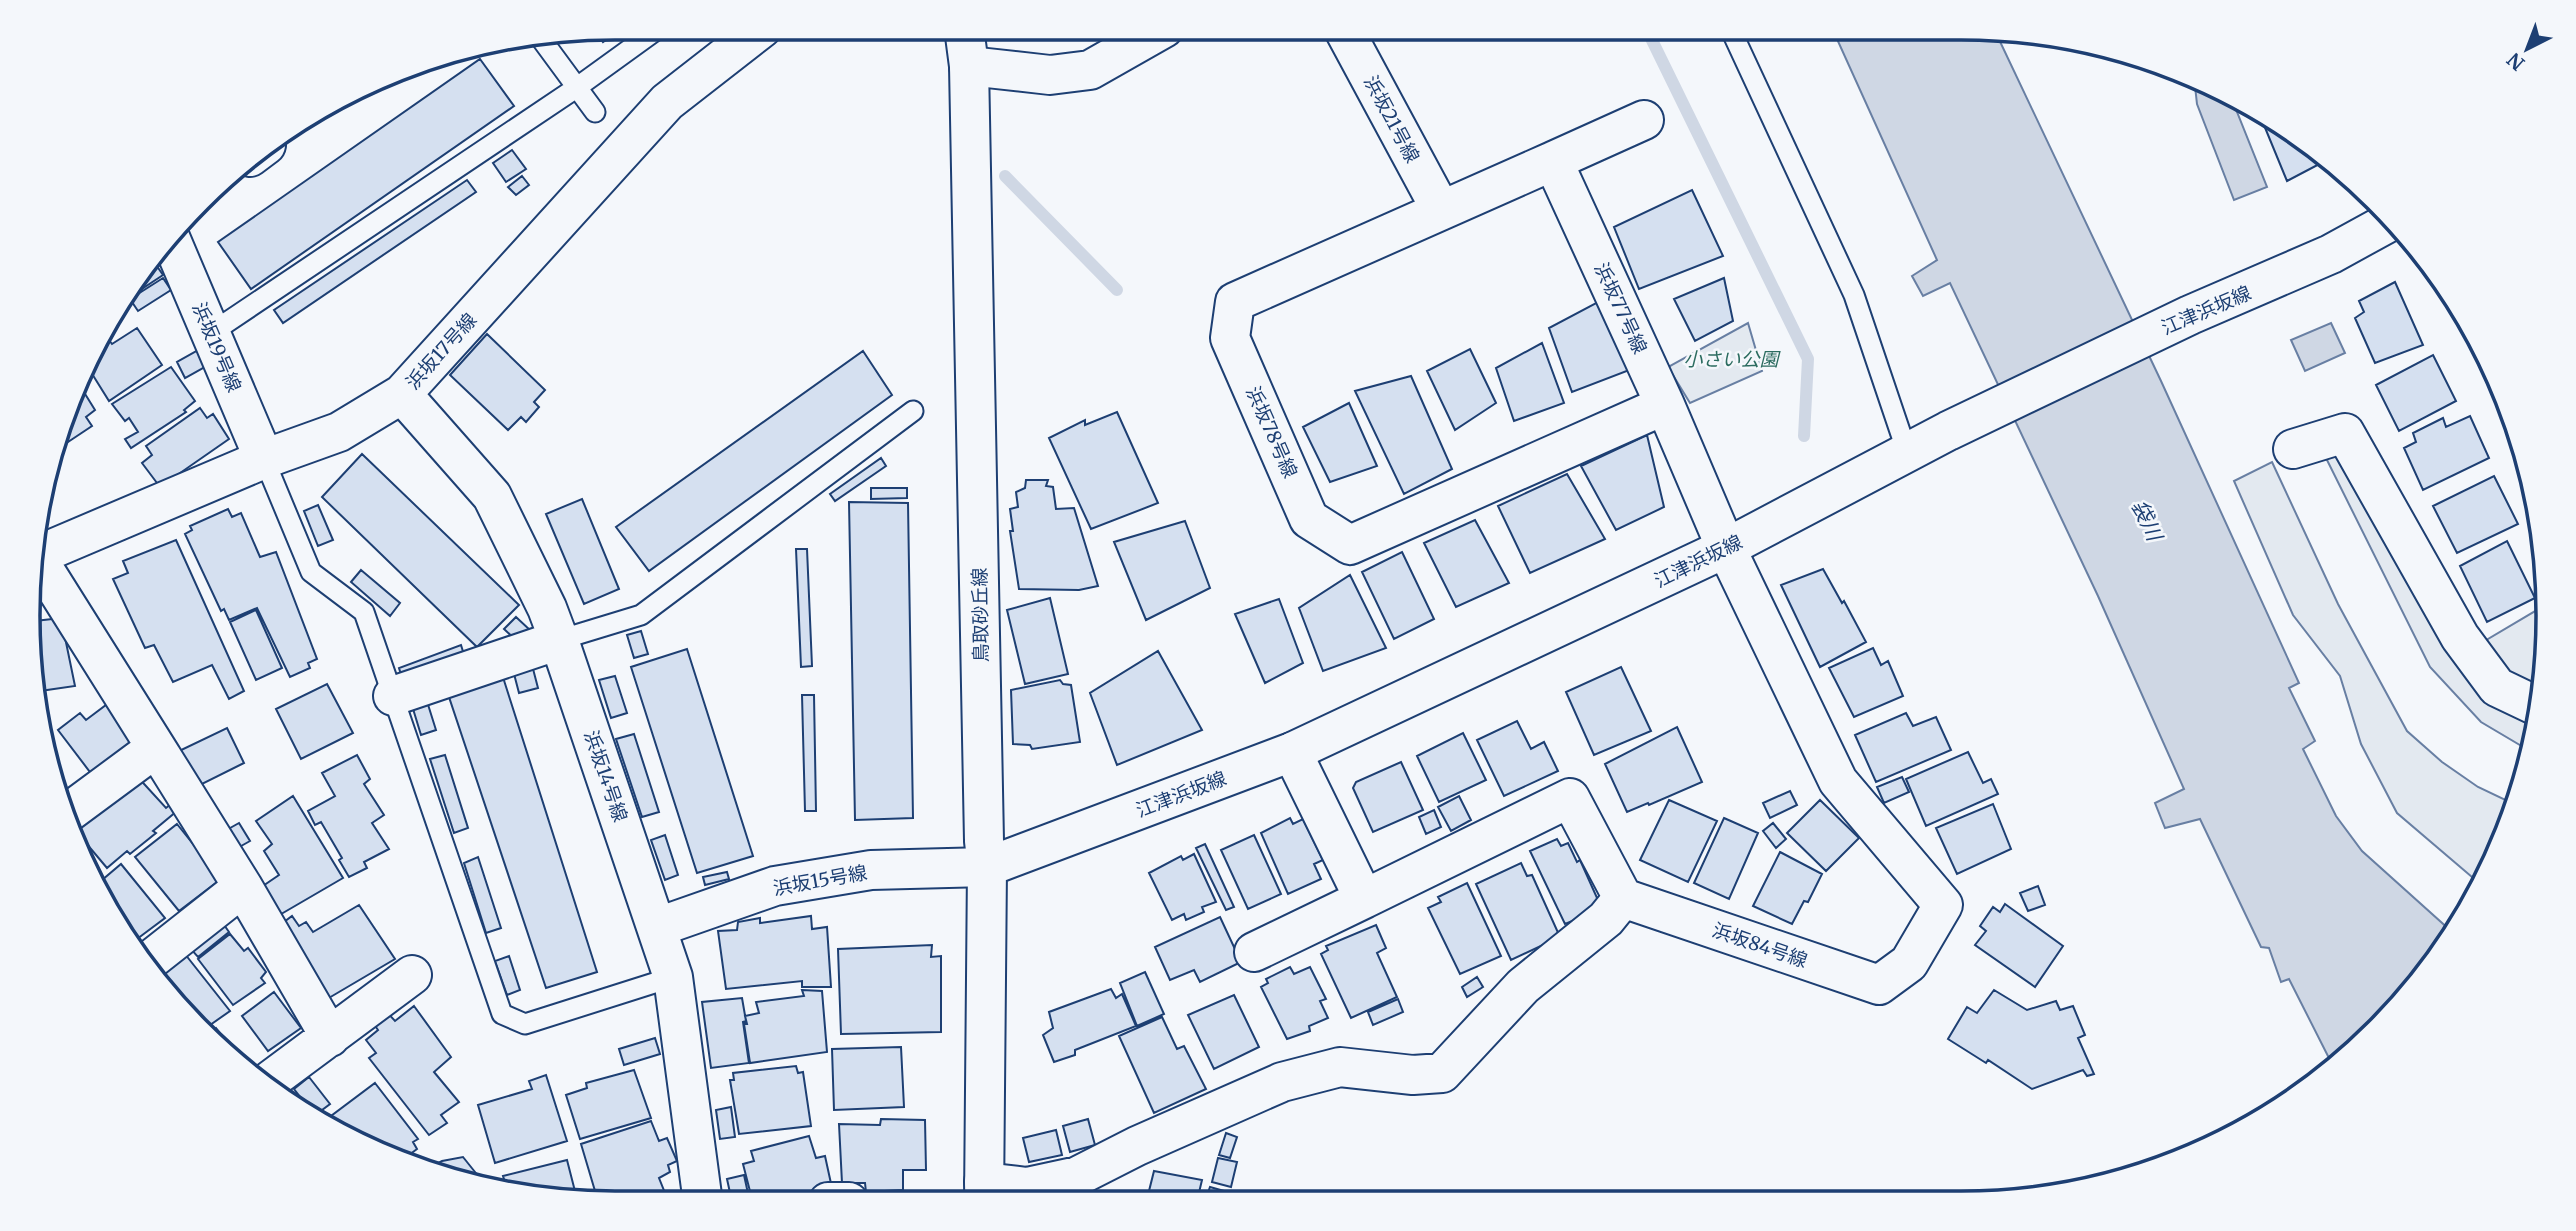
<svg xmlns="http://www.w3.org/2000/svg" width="2576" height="1231" font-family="Merriweather,'Noto Sans JP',serif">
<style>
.green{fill:#e3e9f0;stroke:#687fa3;stroke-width:2}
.water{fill:#cfd7e4;stroke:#687fa3;stroke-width:2}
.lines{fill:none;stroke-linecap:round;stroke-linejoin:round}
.stream{stroke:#cfd7e4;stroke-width:12}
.building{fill:#d5e0f0;stroke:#1d3f73;stroke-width:2}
.lane-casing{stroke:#1d3f73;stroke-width:23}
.street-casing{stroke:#1d3f73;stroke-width:42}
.secondary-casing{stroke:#1d3f73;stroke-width:42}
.lane{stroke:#f4f7fb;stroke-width:19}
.street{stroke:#f4f7fb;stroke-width:38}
.secondary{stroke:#f4f7fb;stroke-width:38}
.labels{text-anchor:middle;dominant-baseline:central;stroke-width:5;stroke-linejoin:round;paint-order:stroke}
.street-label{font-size:19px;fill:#1d3f73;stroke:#f4f7fb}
.park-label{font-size:19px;font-style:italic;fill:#2c6c60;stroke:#f4f7fb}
.water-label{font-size:21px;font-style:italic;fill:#1d3f73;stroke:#f4f7fb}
.rim{fill:none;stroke:#1d3f73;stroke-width:3.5}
</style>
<rect width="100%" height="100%" fill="#f4f7fb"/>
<!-- green -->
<path class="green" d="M1748 323 1762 371 1690 403 1668 367Z
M2341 446 2537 722 2530 751 2481 722 2430 667 2322 450Z
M2272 462 2338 604 2407 731 2442 762 2478 787 2514 804 2503 841 2479 883 2397 813 2361 744 2340 676 2293 615 2234 481Z
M2547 604 2548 616 2540 692 2513 680 2483 642Z"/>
<!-- water -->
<path class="water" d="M1832 28H1961L1995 31 2161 381 2299 683 2289 688 2315 741 2303 749 2336 816 2362 851 2451 931 2426 973 2333 1066 2289 979 2281 982 2269 948 2261 947 2200 819 2165 828 2155 803 2184 789 2098 596 1950 283 1923 296 1912 276 1937 260Z
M2194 77 2231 97 2267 187 2234 200 2197 104Z
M2331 323 2345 353 2305 371 2291 340Z"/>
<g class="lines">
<!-- stream -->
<path class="stream" d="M1646 28 1808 359 1804 436
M1005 176 1117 290"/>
</g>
<!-- building -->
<path class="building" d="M623 28 603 42 595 31 616 28Z
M480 59 514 106 251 289 218 242Z
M2259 113 2287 127 2327 160 2287 181Z
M512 150 526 169 506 182 493 163Z
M522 176 529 185 516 195 508 187Z
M467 180 476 192 283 323 274 310Z
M1692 190 1723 256 1639 289 1614 227Z
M152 259 163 275 119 304Z
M163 278 171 290 138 311 130 299Z
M1724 278 1733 321 1695 341 1674 299Z
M2395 282 2423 345 2375 363 2355 318 2364 312 2359 301Z
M1598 302 1632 369 1572 392 1549 328Z
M113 313 117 319 106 325 107 321Z
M137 328 162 365 109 401 89 369 97 348 109 340 112 344Z
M487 334 545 390 534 402 539 407 526 422 521 417 508 430 450 375Z
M1542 343 1564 403 1514 421 1496 368Z
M202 348 210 364 185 378 177 362Z
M1470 349 1496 403 1455 430 1427 371Z
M863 351 892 395 649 571 616 527Z
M2433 355 2456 401 2399 431 2376 385Z
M171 367 195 401 184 410 186 412 131 448 125 439 138 432 129 418 125 421 112 404Z
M1411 376 1452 469 1404 494 1355 391Z
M82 389 95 410 86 417 92 426 59 448Z
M1349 403 1377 466 1330 482 1303 427Z
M200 408 207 418 213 414 229 439 160 487 142 463 152 455 146 446Z
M1117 412 1158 503 1091 529 1049 438 1085 420V425Z
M2470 416 2489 458 2423 490 2404 448 2416 442 2413 433 2443 418 2446 427Z
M1647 435 1664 507 1616 530 1581 466Z
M362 454 519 605 477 647 322 497Z
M881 458 886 466 835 501 830 494Z
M1567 474 1605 539 1530 573 1498 506Z
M2494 476 2518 524 2457 553 2433 506Z
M1026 480H1048L1046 486 1053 487 1056 509 1074 508 1098 586 1079 590 1019 589 1010 531H1013L1010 509 1018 507 1016 492 1025 488Z
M871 488H907V498L871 499Z
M582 499 619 589 584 604 546 514Z
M849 502 908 503 913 818 855 820Z
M318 505 333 540 318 546 304 511Z
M228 509 232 517 241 513 260 557 276 552 317 659 308 663 310 668 290 677 257 608 229 620 224 609 221 611 185 534 192 530 190 526Z
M1475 520 1509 583 1456 607 1424 543Z
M1185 521 1210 588 1146 620 1114 542Z
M176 540 244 691 229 699 212 665 173 682 154 645 145 648 113 579 128 573 123 561Z
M2507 541 2535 598 2487 622 2460 566Z
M796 549H807L812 666 801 667Z
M1402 552 1434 619 1394 639 1362 572Z
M1823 569 1842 603 1844 601 1866 642 1820 667 1781 585Z
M361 570 400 603 390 616 351 582Z
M1350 575 1386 648 1323 671 1299 608Z
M1050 598 1068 674 1025 684 1007 610Z
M1279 599 1303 663 1265 683 1235 614Z
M256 610 282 668 256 680 230 622Z
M516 617 531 631 519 643 504 629Z
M61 618 75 686 33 692 35 621Z
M641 631 648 654 634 658 627 635Z
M461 645 465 658 403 681 399 668Z
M1873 648 1881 665 1888 661 1903 696 1854 717 1829 668Z
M687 649 753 856 697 873 631 667Z
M1158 651 1202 730 1117 765 1090 693Z
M532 665 538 688 519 693 513 670Z
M1621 667 1651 731 1594 755 1566 692Z
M501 671 597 972 546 988 447 691Z
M615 676 627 713 611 718 599 680Z
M1060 680 1063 684 1071 685 1080 742 1032 749 1030 745 1013 744 1011 690Z
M327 684 353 733 301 759 276 709Z
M425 695 436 730 421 735 410 699Z
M802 695H814L816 811H805Z
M110 702 141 740 93 776 58 730 80 713 86 720Z
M1906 713 1913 726 1936 717 1951 750 1876 782 1855 735Z
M1517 721 1531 749 1544 742 1558 771 1504 796 1477 740Z
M1677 727 1702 782 1649 805 1648 803 1627 812 1605 764Z
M227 728 244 763 194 788 177 752Z
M1463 733 1486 780 1439 802 1417 756Z
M634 734 659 812 642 817 616 739Z
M1968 752 1983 783 1991 779 1998 794 1926 826 1906 779Z
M357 755 370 779 364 784 384 815 372 823 389 849 364 862 367 868 349 877 339 860 342 858 321 822 315 825 308 811 335 796 322 773Z
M445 755 468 828 454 833 430 759Z
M1401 762 1423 810 1373 832 1353 788 1356 782Z
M135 774 166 808 176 800 183 806 153 831 156 833 130 854 127 851 107 868 75 830 73 824Z
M1902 777 1909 792 1884 803 1877 787Z
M1790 791 1797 805 1770 818 1763 803Z
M293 796 343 878 276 917 257 890 279 875 264 851 272 844 256 821Z
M1459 796 1471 820 1451 831 1438 807Z
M1669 800 1717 821 1688 882 1640 860Z
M1820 800 1859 838 1826 871 1787 833Z
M1993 804 2011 849 1957 874 1936 828Z
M1434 810 1441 827 1426 834 1419 817Z
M1290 818 1293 824 1303 819 1323 860 1314 864 1321 879 1288 894 1261 833Z
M1724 818 1758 833 1729 899 1694 883Z
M239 823 250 841 234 850 223 832Z
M1773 823 1786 839 1776 848 1763 831Z
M177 824 221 879 179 911 135 857Z
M665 835 678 875 665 880 651 840Z
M1254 835 1281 894 1248 909 1221 850Z
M1557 839 1561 846 1568 843 1577 862 1580 860 1602 909 1565 924 1530 851Z
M1205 844 1234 907 1226 910 1196 848Z
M80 846 96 866 88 873Z
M1780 852 1822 874 1808 902 1804 901 1792 924 1753 906Z
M1194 854 1216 902 1202 907 1204 912 1186 920 1184 914 1172 920 1149 873 1181 856 1183 860Z
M478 857 501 928 486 933 464 863Z
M1521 863 1527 876 1532 875 1560 937 1511 960 1476 884Z
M121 864 165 918 137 939 132 934 127 938 95 886Z
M727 872 729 879 705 885 703 877Z
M1467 883 1501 956 1460 974 1428 908 1441 902 1438 897Z
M2038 886 2045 905 2028 911 2020 893Z
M2005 904 2063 946 2035 987 1975 945 1986 931 1980 926 1993 907 2000 912Z
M359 905 395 959 322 1002 276 928 292 916 299 926 306 922 313 932Z
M811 916 812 929 827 927 831 987H802V981L726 989 718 931 737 930 738 922 760 918V923Z
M1220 917 1241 962 1200 982 1194 970 1170 980 1155 947Z
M222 922 229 932 198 957 189 947Z
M1376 925 1386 948 1377 953 1397 997 1351 1018 1321 954 1328 950 1326 946Z
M230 934 244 951 248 948 266 972 261 978 265 983 233 1005 198 959Z
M932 945 931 957 941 956V1032L841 1034 838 949Z
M181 949 230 1011 203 1030 160 984 164 982 157 971Z
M509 956 520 990 507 995 495 961Z
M1290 967 1294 974 1310 967 1326 999 1320 1001 1328 1018 1309 1026 1310 1031 1287 1039 1261 987 1268 983 1266 979Z
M1145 972 1164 1014 1137 1026 1120 983Z
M1477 977 1483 987 1467 997 1462 987Z
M1111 989 1116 998 1122 994 1136 1026 1075 1050V1055L1054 1062 1043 1035 1053 1028 1049 1012Z
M802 990 822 991 827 1052 750 1063 744 1024H747L745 1016 759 1013 756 1002 804 996Z
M1994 990 2027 1010 2056 1001 2060 1010 2073 1006 2085 1035 2078 1038 2094 1074 2087 1076 2083 1070 2032 1089 1988 1060 1986 1063 1948 1039 1967 1007 1977 1013Z
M274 992 301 1028 268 1051 242 1016Z
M1234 995 1259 1047 1214 1069 1188 1015Z
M742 998 746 1021 743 1022 749 1063 711 1068 702 1002Z
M1398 999 1403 1012 1373 1025 1368 1012Z
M414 1006 451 1057 434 1072 459 1102 441 1115 447 1123 429 1135 369 1058 376 1053 366 1040 378 1030 371 1020 385 1010 395 1021Z
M1162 1017 1177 1049 1184 1046 1206 1089 1154 1113 1119 1036Z
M216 1028 234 1051 227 1056 207 1034Z
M655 1038 660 1054 624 1065 619 1049Z
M901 1047 904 1107 834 1110 832 1049Z
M796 1066 798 1073 803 1072 811 1126 739 1134 730 1080H734L733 1073Z
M634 1070 651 1118 580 1139 566 1095 587 1088 586 1083Z
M546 1075 567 1141 495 1163 478 1105 532 1089 529 1081Z
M309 1077 330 1104 318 1113 308 1107 294 1089Z
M375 1083 418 1139 413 1142 417 1149 401 1161 390 1158 327 1119Z
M731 1107 735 1137 720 1139 716 1110Z
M881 1119 925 1120 926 1170H903V1190L866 1192 865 1183H842L839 1124 880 1125Z
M1088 1119 1095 1145 1070 1152 1063 1126Z
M651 1121 659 1141 667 1138 677 1161 668 1165 670 1172 659 1178 669 1203 598 1201 581 1144Z
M1056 1130 1062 1155 1029 1162 1023 1138Z
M1226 1133 1237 1137 1230 1158 1219 1155Z
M809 1136 816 1158 825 1156 832 1188 769 1202 753 1203 743 1164 754 1161 751 1151Z
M463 1157 487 1187 427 1169 442 1161Z
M1218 1158 1237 1162 1231 1187 1212 1182Z
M567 1160 577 1199 508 1192 503 1176Z
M1154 1171 1202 1180 1197 1201 1179 1199 1153 1201 1154 1193 1149 1191Z
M744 1175 749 1198 732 1202 727 1179Z
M1210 1187 1228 1192 1229 1197 1246 1201H1205Z"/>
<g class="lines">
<defs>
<path id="lane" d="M1730 28 1854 295 1907 452
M542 40 595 112
M211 333 576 88 659 28
M264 459 311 572 364 612 502 1014 525 1024 673 977
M559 640 641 615 913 411"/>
<path id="street" d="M1343 28 1441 210
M969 66 1050 75 1090 70 1164 28
M250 157 266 145
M1553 161 1235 302 1230 338 1309 519 1350 545 1665 405
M169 235 264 459
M402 394 492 496 547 608 559 640 673 977 703 1203
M2293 449 2345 433 2460 637 2497 687 2539 707
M38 555 264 459 339 432 402 394 667 102 762 28
M37 558 162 757
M393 696 559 640
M1292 752 1364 899 1570 798 1623 898 1879 985 1909 963 1943 905 1838 781 1726 548 1665 405 1553 161 1644 120
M69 812 142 758 149 755 162 757 243 887 330 1037
M658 927 775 886 871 870 987 867
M1254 952 1364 899
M144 965 243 887
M268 1082 412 975
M984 1182 1027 1187 1078 1176 1137 1146 1282 1082 1340 1067 1413 1075 1442 1073 1523 986 1606 919 1623 898
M828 1202H849"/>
<path id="secondary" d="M964 28 969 66 984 841 987 867 984 1202
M987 867 1292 752 1726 548 1948 431 2190 315 2331 254 2393 220"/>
</defs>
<!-- lane casing -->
<use href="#lane" class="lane-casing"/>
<!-- street casing -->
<use href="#street" class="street-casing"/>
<!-- secondary casing -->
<use href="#secondary" class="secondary-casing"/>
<!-- lane -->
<use href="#lane" class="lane"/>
<!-- street -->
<use href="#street" class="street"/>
<!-- secondary -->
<use href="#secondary" class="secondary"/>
</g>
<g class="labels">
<!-- street labels -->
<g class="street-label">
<text transform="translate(1392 119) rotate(62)">浜坂21号線</text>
<text transform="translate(1621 308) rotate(65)">浜坂77号線</text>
<text transform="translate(2206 310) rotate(-23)">江津浜坂線</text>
<text transform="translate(217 347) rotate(67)">浜坂19号線</text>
<text transform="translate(441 351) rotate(-48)">浜坂17号線</text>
<text transform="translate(1272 432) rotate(66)">浜坂78号線</text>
<text transform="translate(1698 561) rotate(-26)">江津浜坂線</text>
<text transform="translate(980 615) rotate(-91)">鳥取砂丘線</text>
<text transform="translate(606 776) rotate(71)">浜坂14号線</text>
<text transform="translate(1181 794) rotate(-21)">江津浜坂線</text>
<text transform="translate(820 880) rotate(-10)">浜坂15号線</text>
<text transform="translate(1760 945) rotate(19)">浜坂84号線</text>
</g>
<!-- park labels -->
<g class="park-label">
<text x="1731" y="359">小さい公園</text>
</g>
<!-- water labels -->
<g class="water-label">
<text transform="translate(2147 520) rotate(65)">袋川</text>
</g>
</g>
<!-- crop -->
<path d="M0 0H2576V1231H0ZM615 40H1961A575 575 0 0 1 2536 615V616A575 575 0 0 1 1961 1191H615A575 575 0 0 1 40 616V615A575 575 0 0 1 615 40Z" fill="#f4f7fb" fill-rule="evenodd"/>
<path class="rim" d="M615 40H1961A575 575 0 0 1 2536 615V616A575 575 0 0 1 1961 1191H615A575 575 0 0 1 40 616V615A575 575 0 0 1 615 40Z"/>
<!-- north arrow -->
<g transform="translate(2527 49) rotate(222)" stroke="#f4f7fb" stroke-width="5" paint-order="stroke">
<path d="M0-5L12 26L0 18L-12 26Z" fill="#1d3f73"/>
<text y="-10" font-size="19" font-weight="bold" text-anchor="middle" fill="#1d3f73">N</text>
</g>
</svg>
